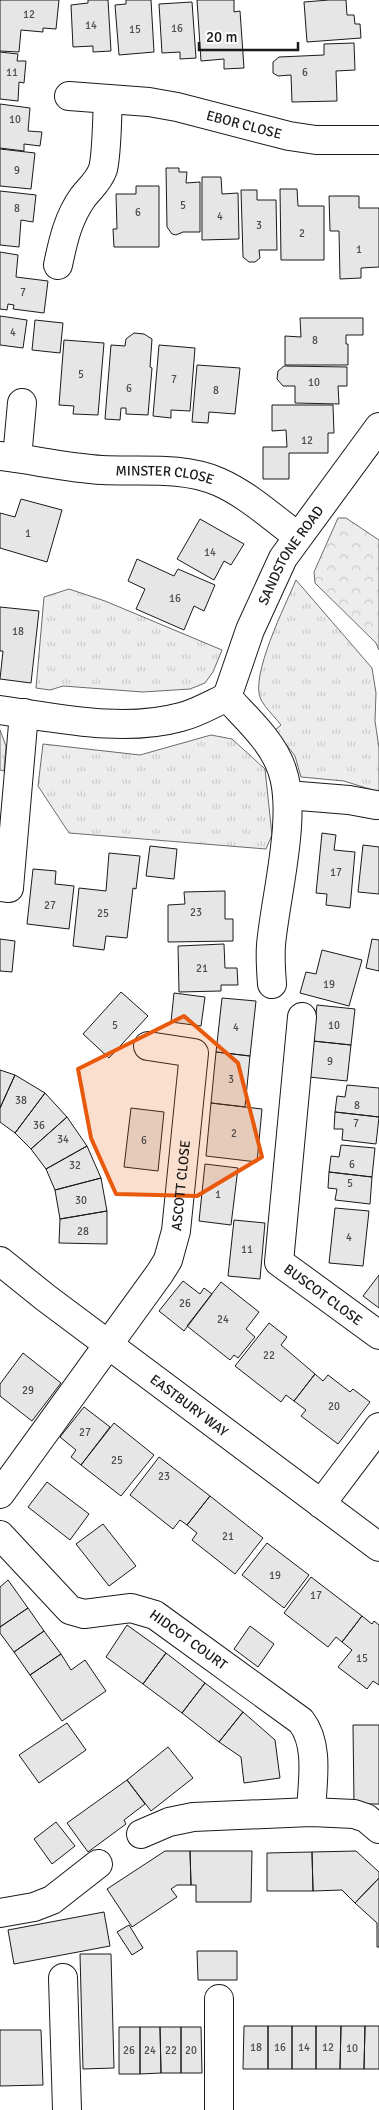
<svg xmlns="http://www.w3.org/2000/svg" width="379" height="2110" font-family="Signika,sans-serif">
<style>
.grass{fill:url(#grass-tufts);stroke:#6a6a6a}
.forest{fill:url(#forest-crowns);stroke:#6a6a6a}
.building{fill:#e6e6e6;stroke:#1a1a1a}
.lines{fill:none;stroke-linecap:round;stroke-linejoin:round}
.minor-casing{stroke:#1a1a1a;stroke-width:30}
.minor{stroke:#fff;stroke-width:28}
.marked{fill:#e8590c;fill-opacity:0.2;stroke:#e8590c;stroke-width:4;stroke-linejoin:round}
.labels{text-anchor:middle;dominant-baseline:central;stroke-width:4;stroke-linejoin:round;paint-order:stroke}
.number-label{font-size:11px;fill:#4d4d4d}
.street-label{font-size:14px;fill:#1a1a1a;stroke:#fff}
</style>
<defs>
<pattern id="grass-tufts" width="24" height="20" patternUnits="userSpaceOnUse" patternTransform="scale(1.25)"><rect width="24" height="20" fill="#ededed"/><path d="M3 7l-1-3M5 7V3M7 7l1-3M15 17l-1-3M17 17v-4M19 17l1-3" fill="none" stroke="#cbcbcb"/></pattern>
<pattern id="forest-crowns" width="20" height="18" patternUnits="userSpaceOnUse" patternTransform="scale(1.25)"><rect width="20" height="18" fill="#ededed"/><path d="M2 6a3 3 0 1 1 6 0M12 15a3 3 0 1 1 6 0" fill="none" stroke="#cbcbcb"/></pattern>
</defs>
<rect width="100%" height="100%" fill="#fff"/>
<!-- grass -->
<path class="grass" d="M296 580 372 668 376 693 375 721 379 748V792L344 781 301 777 295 756 275 730 281 725C275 717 266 709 261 700 249 677 286 604 296 580Z
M69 589 105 601 222 650 213 672 205 683 190 689 143 692 63 686 50 690 36 688 44 597Z
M0 730 6 746 4 771 0 770Z
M211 735 232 739 265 769 272 835 266 849 69 833 38 786 43 744 140 755Z"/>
<!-- forest -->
<path class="forest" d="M338 518H346L379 540V650L376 643 315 583 314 572Z"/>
<!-- building -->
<path class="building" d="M0 0H59L56 29 43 28V32L21 30 19 52 0 51Z
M88 0H108L111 51 93 52V46L73 47 71 5 88 3Z
M126 0H151L154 52 119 55 115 5 126 4Z
M197 0H234V12L240 11 244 68 224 69V59L201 61Z
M329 0H346L347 15H354L355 24H360L361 38 307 42 304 2Z
M192 2 196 58 180 59V52L162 53 159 4Z
M354 43 355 70 336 71 337 101 292 102 291 75 278 76 273 73V62L279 57 324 55V44Z
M0 52 18 54 17 61H26L24 83 19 82 18 101 0 99Z
M0 104 30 108 28 131 42 132 40 146 24 144V151L0 148Z
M0 149 35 153 31 189 0 186Z
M166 168H179V172H187L186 183 200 182V232H183L176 235 172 234 167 227Z
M202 177H221L222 194 238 193 239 239 202 240Z
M136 186H159V247H114L113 229H117L116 194H136Z
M280 189H297L298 206H324V260H281Z
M241 190H257V200H276L277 250H259L260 258 255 262H249L243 257Z
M0 191 36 195 33 222 21 220 19 247 0 245Z
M329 196H359V208H379V267L361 268V278L340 279 339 231H330Z
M0 252 18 255 16 277 48 281 44 313 13 309 14 305 8 304 7 310 0 309Z
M0 316 27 320 23 348 0 345Z
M300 318H363V335H346V344H348V365H285V336L301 337Z
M35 320 63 323 60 353 32 350Z
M134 333 144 334 152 339 150 367 152 368 148 415 126 414V408H121L120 420 105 419 111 345 125 346 126 339Z
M64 340 104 343 98 415 73 414 74 406 59 405Z
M159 345 195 348 190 411 171 410V418L153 416Z
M197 365 240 368 235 414 209 412 208 423 192 422Z
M284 366 347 367V386H338L339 404 295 403V386H283L277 379 278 371Z
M272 405H333L334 433H328V453H289V479H263V447H287L286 430 272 431Z
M21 499 62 510 47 562 0 548V513L15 517Z
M200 519 244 544 231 565 224 561 214 580 177 559Z
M137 559 174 576 178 569 215 585 204 611 194 606 184 630 136 609 145 589 128 581Z
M0 607 39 611 31 683 0 679 3 651H0Z
M322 833 336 835 334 850 355 852 350 908 326 905 327 894 316 893Z
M363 845 379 847V894L358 892Z
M150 846 177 849 174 879 146 876Z
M109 853 140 856 136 889 133 888 127 938 106 936 104 950 73 946 79 888 106 891Z
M33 869 56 871 55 884 74 886 69 929 27 924Z
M225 891V919H233V941L168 942V905L185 904 184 892Z
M0 939 15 941 12 972 0 971Z
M372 939 379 940V971L366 968Z
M224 944 225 968H237L238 985H221V991L179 992 178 946Z
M322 950 362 960 349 1006 300 993 306 972 316 974Z
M121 992 148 1016 109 1058 83 1034Z
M174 993 205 997 201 1026 171 1022Z
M222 998 256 1001 250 1056 216 1052Z
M317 1005 355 1009 351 1045 313 1041Z
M313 1041 351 1045 347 1081 309 1077Z
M216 1052 250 1056 245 1107 211 1103Z
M0 1070 15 1075 0 1108Z
M15 1075 45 1093 15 1133 0 1122V1108Z
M347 1085 379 1088V1117L335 1112 337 1096 345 1097Z
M45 1093 67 1117 31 1149 15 1133Z
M211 1103 262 1109 257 1162 206 1156Z
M131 1108 164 1112 158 1171 124 1167Z
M335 1112 379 1117 376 1144 342 1140 343 1129H334Z
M67 1117 87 1146 46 1169 31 1149Z
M341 1145 375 1148 372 1177 329 1172 331 1156 339 1157Z
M87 1146 101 1178 55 1190 46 1169Z
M205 1164 238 1168 231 1225 199 1221Z
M329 1172 372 1177 370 1204 335 1200 337 1189 328 1188Z
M101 1178 107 1211 60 1219 55 1190Z
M335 1208 369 1211 363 1266 329 1263Z
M107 1211V1244L59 1243 60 1219Z
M234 1220 265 1223 260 1279 228 1276Z
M379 1275V1308L363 1296Z
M183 1281 200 1294 204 1288 212 1294 184 1331 159 1311Z
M221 1282 259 1312 246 1329 255 1337 238 1358 234 1355 230 1360 187 1326Z
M269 1323 287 1337 281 1345 315 1374 294 1401 286 1395 281 1402 235 1366Z
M23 1353 61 1383 32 1421 0 1396V1384Z
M315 1374 323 1381 328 1375 350 1392 353 1389 370 1402 338 1444 301 1416 306 1410 294 1401Z
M84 1407 110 1427 81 1465 71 1457 76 1450 60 1437Z
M114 1423 154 1455 121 1496 81 1465Z
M159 1457 210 1496 187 1525 180 1520 173 1529 130 1495Z
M47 1482 89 1514 70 1540 28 1507Z
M210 1496 263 1538 235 1574 192 1540 197 1533 187 1525Z
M103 1524 136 1566 109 1586 76 1544Z
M267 1543 309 1575 284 1608 242 1575Z
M311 1577 362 1616 342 1642 336 1637 328 1647 284 1613Z
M8 1580 28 1608 0 1627V1587Z
M28 1608 44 1631 14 1652 0 1633V1627Z
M362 1616 372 1624 374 1621 379 1625V1685L373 1681 367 1689 338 1667 352 1650 342 1642Z
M127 1625 166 1653 143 1684 106 1657Z
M250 1626 274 1644 258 1667 234 1649Z
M44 1631 61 1654 30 1675 14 1652Z
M166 1653 205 1683 182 1713 143 1684Z
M61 1654 71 1670 85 1660 106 1691 62 1721 30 1675Z
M205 1683 243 1712 219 1742 182 1713Z
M243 1712 275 1740 280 1778 244 1783 241 1757 219 1742Z
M67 1723 86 1750 39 1783 19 1755Z
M353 1725H379V1804H354Z
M168 1747 193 1778 151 1811 127 1780Z
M127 1780 145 1804 124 1820 126 1824 88 1852 67 1823Z
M56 1822 75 1846 52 1864 34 1839Z
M165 1851H190L191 1885H177L171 1889 177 1897 132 1927 107 1889Z
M190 1851H252L251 1902H196V1885H191Z
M356 1851 379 1872V1878L355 1903 342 1890 313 1891 312 1852Z
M312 1852 313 1891H267V1853Z
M379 1878V1947H377V1923L355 1903Z
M104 1912 110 1946 14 1964 8 1930Z
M129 1925 143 1948 132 1955 117 1932Z
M197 1951H237V1980H198Z
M80 1954H111L114 2068 83 2069Z
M244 2026H268V2069H243Z
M268 2026H292V2069H268Z
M292 2026H316V2069H292Z
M316 2026H341L340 2069H316Z
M341 2026H365L364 2069H340Z
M365 2026H379V2069H364Z
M119 2027H140V2074H119Z
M140 2027H160L161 2073 140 2074Z
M160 2027H181V2073H161Z
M181 2027H201L202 2073H181Z
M0 2030H41L43 2085 0 2086Z"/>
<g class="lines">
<defs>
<g id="minor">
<path id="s1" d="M69 96 149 102 177 107 289 136 316 140H379"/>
<path d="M58 265C63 241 68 218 83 197 90 188 99 181 103 169 107 153 107 117 108 99"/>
<path id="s2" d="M0 456C34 460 68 468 102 470 141 472 182 466 219 482 248 495 272 517 297 536"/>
<path d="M17 458 22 403"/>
<path d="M227 697C247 719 273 742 282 770 298 814 275 898 271 945 270 958 271 971 272 984"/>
<path id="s3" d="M0 710C58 718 123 733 181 717 197 713 212 704 227 697L250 630 283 558 379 427"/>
<path d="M287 795 349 800 376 805"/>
<path d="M0 887 9 888 24 713"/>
<path id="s4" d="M302 1017 279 1262 379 1335"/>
<path id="s5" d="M0 1261 46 1298 379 1547"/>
<path id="s6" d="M0 1494 160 1273 168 1260 176 1231 194 1053 148 1046"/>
<path d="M321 1504 379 1427"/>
<path id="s7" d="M0 1535 70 1610 84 1614 131 1608 155 1615 301 1721C320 1745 312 1784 311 1812"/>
<path d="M141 1834 169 1822 193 1817 311 1812 354 1814 366 1818 379 1829"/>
<path d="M0 1913 34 1907 52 1900 98 1864"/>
<path d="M63 1978 67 2110"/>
<path d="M219 2110V1999"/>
</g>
</defs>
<!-- minor casing -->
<use href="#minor" class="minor-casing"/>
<!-- minor -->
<use href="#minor" class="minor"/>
</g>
<!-- marked area -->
<path class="marked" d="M184 1016 238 1063 262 1157 197 1196 116 1194 91 1138 78 1069Z"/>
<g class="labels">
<!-- number labels -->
<g class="number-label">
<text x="29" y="14">12</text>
<text x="91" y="25">14</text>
<text x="177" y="28">16</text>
<text x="135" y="29">15</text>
<text x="12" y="72">11</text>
<text x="305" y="72">6</text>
<text x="15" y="119">10</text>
<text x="17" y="170">9</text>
<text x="183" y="205">5</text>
<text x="17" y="208">8</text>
<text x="138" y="212">6</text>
<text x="220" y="216">4</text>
<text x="259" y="225">3</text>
<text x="302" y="233">2</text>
<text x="359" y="249">1</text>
<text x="23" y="292">7</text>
<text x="13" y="332">4</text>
<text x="315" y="340">8</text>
<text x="81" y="374">5</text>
<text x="174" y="379">7</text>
<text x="314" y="382">10</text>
<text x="129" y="388">6</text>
<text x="216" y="390">8</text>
<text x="307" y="440">12</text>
<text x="28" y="533">1</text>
<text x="210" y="552">14</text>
<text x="175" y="598">16</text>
<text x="18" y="631">18</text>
<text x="336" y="872">17</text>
<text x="50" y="905">27</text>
<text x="196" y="912">23</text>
<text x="103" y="913">25</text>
<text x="202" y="968">21</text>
<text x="329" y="984">19</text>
<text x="115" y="1025">5</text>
<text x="334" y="1025">10</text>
<text x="236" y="1027">4</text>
<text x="330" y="1061">9</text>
<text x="231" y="1079">3</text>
<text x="21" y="1100">38</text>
<text x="357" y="1105">8</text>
<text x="356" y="1123">7</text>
<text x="39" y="1125">36</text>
<text x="234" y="1133">2</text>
<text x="63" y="1139">34</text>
<text x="144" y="1140">6</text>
<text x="352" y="1164">6</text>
<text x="75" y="1165">32</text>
<text x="350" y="1183">5</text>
<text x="218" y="1194">1</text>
<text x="81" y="1200">30</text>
<text x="83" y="1231">28</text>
<text x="349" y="1237">4</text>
<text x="247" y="1249">11</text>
<text x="185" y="1303">26</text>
<text x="223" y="1319">24</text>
<text x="269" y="1355">22</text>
<text x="28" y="1390">29</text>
<text x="334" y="1406">20</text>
<text x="85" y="1432">27</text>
<text x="117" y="1460">25</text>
<text x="164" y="1476">23</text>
<text x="228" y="1536">21</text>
<text x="275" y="1575">19</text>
<text x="316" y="1595">17</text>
<text x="362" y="1658">15</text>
<text x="256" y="2047">18</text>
<text x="280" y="2047">16</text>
<text x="304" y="2047">14</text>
<text x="328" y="2047">12</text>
<text x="352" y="2048">10</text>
<text x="129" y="2050">26</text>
<text x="150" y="2050">24</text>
<text x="171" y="2050">22</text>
<text x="191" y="2050">20</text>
</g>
<!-- street labels -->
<g class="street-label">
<text stroke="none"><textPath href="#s1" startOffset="178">EBOR CLOSE</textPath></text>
<text stroke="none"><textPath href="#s2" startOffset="166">MINSTER CLOSE</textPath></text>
<text stroke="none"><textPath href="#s3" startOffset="389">SANDSTONE ROAD</textPath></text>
<text stroke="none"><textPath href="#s6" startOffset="364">ASCOTT CLOSE</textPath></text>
<text stroke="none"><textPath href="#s4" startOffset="301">BUSCOT CLOSE</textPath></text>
<text stroke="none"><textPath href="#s5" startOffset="238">EASTBURY WAY</textPath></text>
<text stroke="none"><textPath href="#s7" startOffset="231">HIDCOT COURT</textPath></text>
</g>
</g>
<!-- scale -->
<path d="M199 42v8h99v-8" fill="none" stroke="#1a1a1a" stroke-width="2.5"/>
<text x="206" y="42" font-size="15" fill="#1a1a1a" stroke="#ffffff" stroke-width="4" paint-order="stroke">20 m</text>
</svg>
